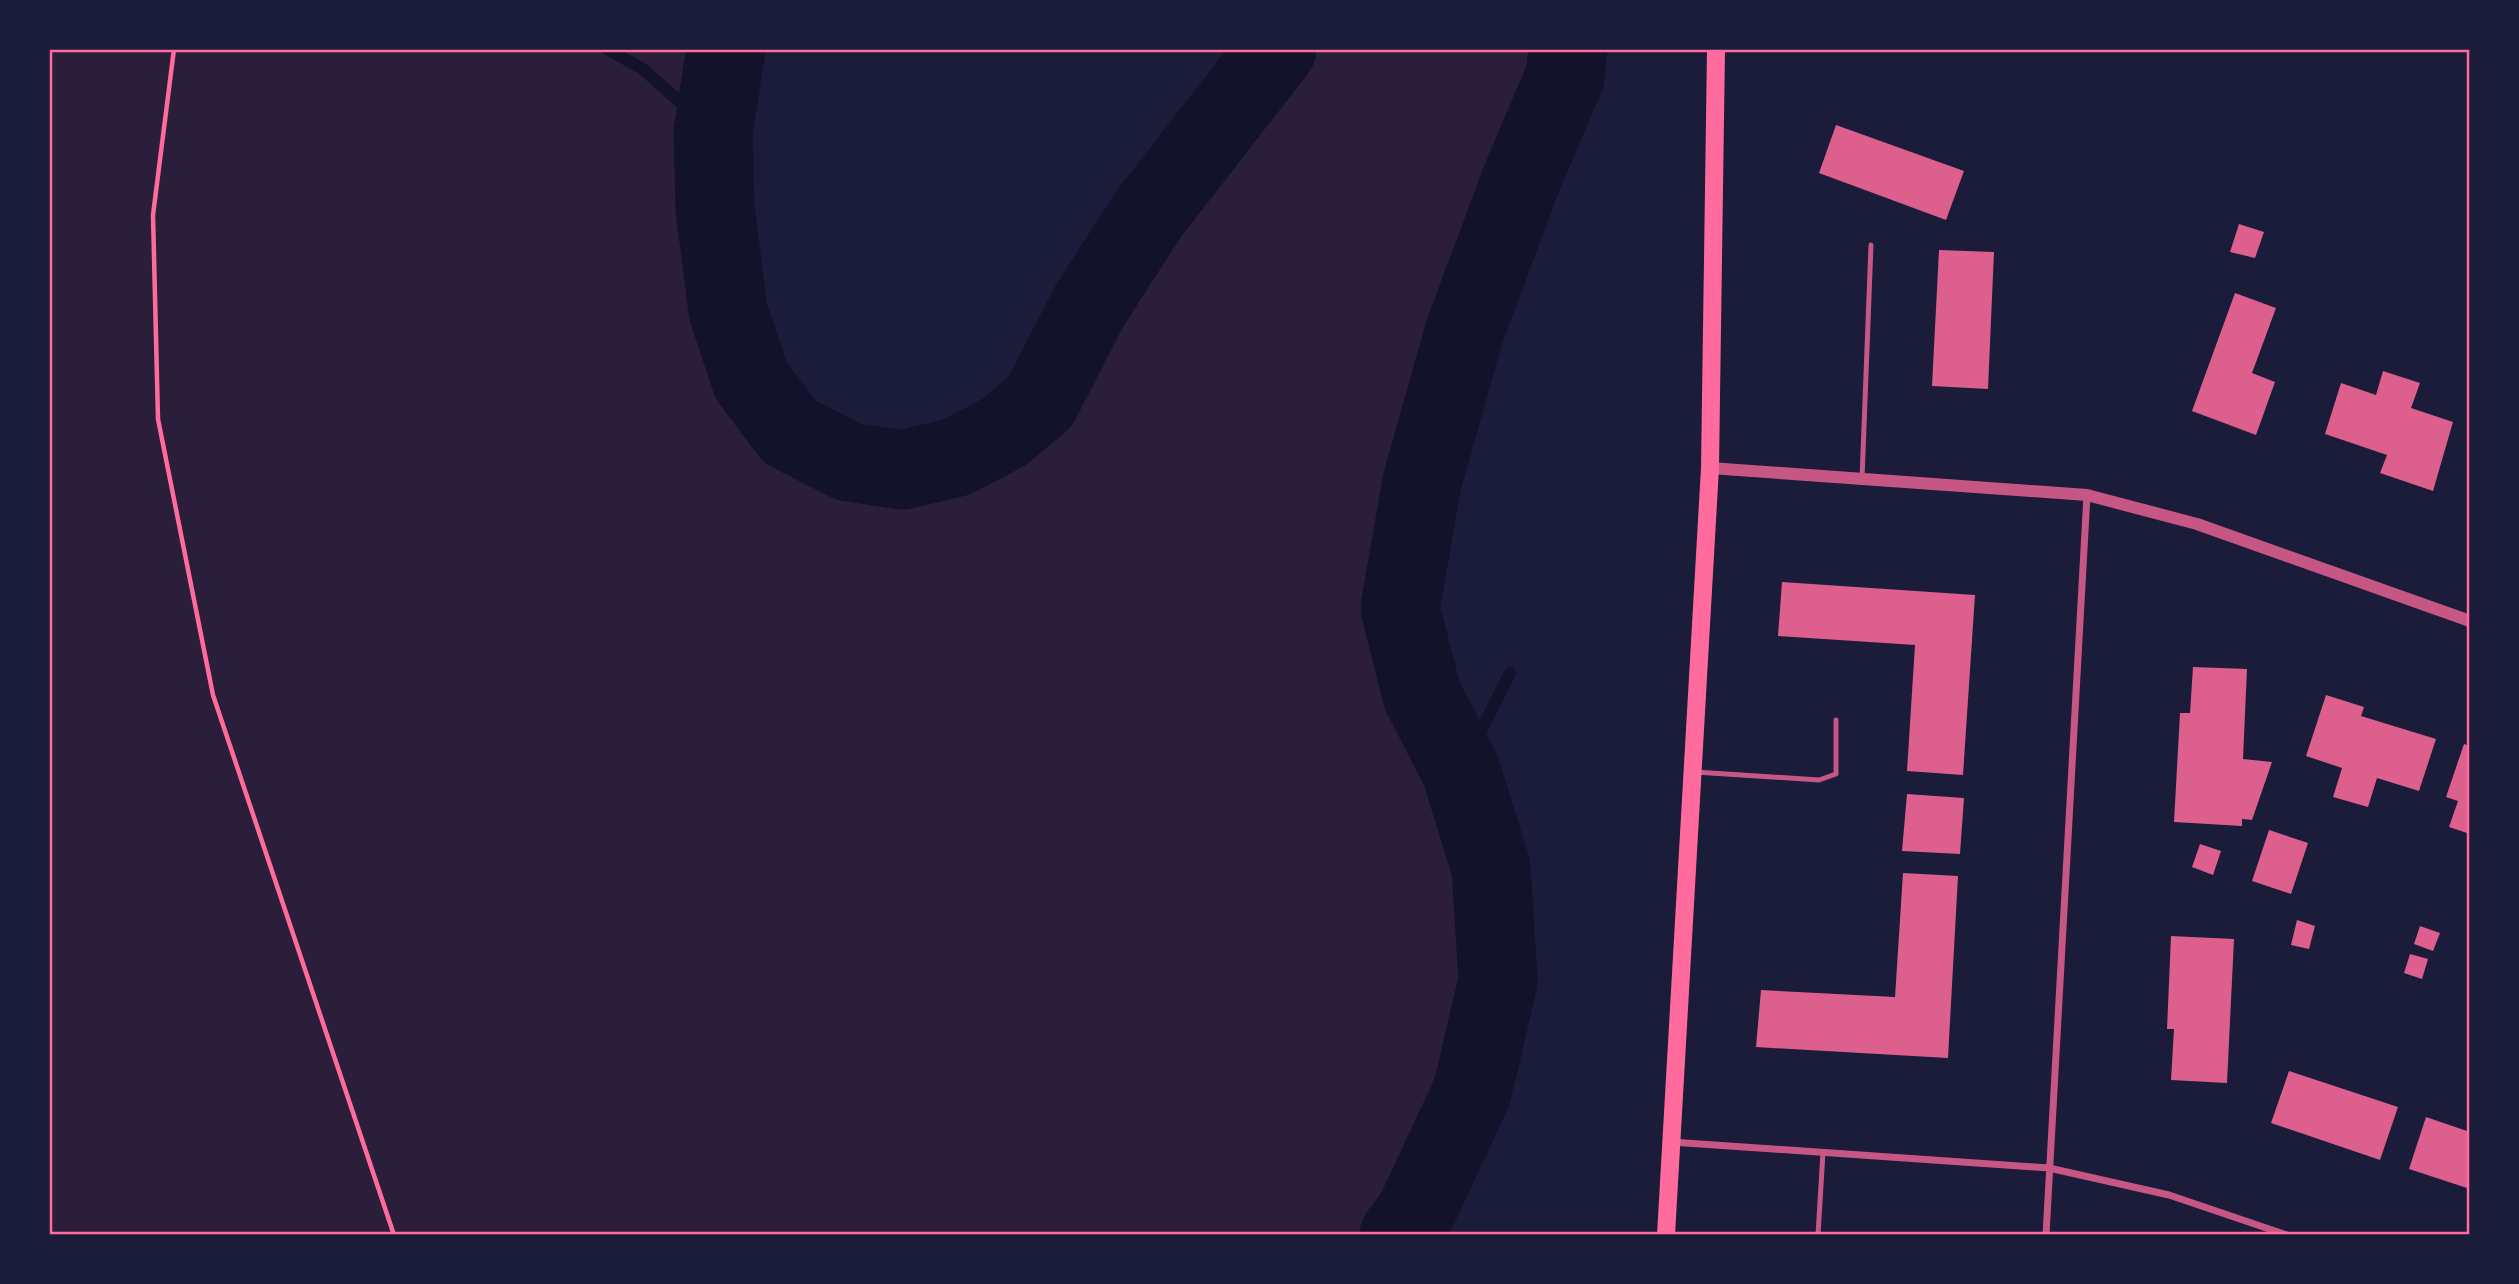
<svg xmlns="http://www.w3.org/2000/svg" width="2519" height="1284" font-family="'Alegreya Sans',sans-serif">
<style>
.green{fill:#2a1e3b}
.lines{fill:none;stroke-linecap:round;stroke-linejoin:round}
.stream{stroke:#12122b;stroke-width:12}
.river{stroke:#12122b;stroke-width:79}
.building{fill:#dd5f8e}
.path{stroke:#ff6b9d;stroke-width:4.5}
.service{stroke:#c65784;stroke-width:5}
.minor{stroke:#c65784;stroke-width:7}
.tertiary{stroke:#c65784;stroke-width:12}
.primary{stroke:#ff6b9d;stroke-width:18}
.neatline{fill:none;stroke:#ff6b9d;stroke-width:2.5}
</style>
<rect width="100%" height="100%" fill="#1b1b3a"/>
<!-- green -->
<path class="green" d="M49 49H726L713 132 715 208 728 311 751 380 790 432 849 462 902 470 957 457 1004 432 1040 402 1090 305 1148 215 1277 49H1568L1565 76 1521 180 1464 333 1422 482 1400 608 1422 695 1461 771 1491 868 1498 981 1472 1092 1416 1212 1399 1235H49Z"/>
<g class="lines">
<!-- stream -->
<path class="stream" d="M607 49 643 69 713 132
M1461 771 1510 673"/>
<!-- river -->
<path class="river" d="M726 49 713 132 715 208 728 311 751 380 790 432 849 462 902 470 957 457 1004 432 1040 402 1090 305 1148 215 1277 49
M1399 1235 1416 1212 1472 1092 1498 981 1491 868 1461 771 1422 695 1400 608 1422 482 1464 333 1521 180 1565 76 1568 49"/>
</g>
<!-- building -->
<path class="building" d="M1836 125 1964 171 1946 220 1819 173Z
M2239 224 2264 232 2255 258 2230 252Z
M1939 250 1994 252 1988 389 1932 386Z
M2235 293 2276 308 2252 373 2275 382 2256 435 2192 411Z
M2383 371 2420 383 2411 408 2453 422 2433 491 2380 473 2387 455 2325 434 2341 383 2376 395Z
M1782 582 1975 595 1963 775 1907 771 1915 645 1778 636Z
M2193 667 2247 669 2243 759 2272 762 2252 820 2242 819V826L2174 822 2180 713H2190Z
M2326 695 2364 707 2361 716 2436 739 2419 791 2377 778 2368 807 2333 797 2342 768 2306 756Z
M2464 744 2470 746V834L2449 827 2458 801 2446 797Z
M1907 794 1964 798 1960 854 1902 851Z
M2269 830 2308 843 2291 894 2252 881Z
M2200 844 2221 851 2213 875 2192 867Z
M1903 873 1958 876 1948 1058 1756 1047 1761 990 1895 997Z
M2297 920 2315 926 2309 949 2291 945Z
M2420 926 2440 933 2433 951 2414 944Z
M2171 936 2234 939 2227 1083 2171 1080 2174 1029H2167Z
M2410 954 2428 959 2422 979 2404 973Z
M2289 1071 2398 1107 2380 1160 2271 1123Z
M2426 1117 2470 1132V1189L2409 1169Z"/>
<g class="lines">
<!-- path -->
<path class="path" d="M174 49 153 215 158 419 213 695 394 1235"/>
<!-- service -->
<path class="service" d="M1862 479 1871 245
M1695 772 1819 780 1836 774V720
M1818 1235 1823 1152"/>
<!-- minor -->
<path class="minor" d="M1671 1142 2049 1168 2169 1195 2287 1235
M2046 1235 2087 495"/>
<!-- tertiary -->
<path class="tertiary" d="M1710 468 2087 495 2197 524 2470 621"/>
<!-- primary -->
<path class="primary" d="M1666 1235 1710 468 1716 49"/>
</g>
<!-- border -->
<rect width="2519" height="1284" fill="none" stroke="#1b1b3a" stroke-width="102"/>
<rect x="51" y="51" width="2417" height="1182" class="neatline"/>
</svg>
